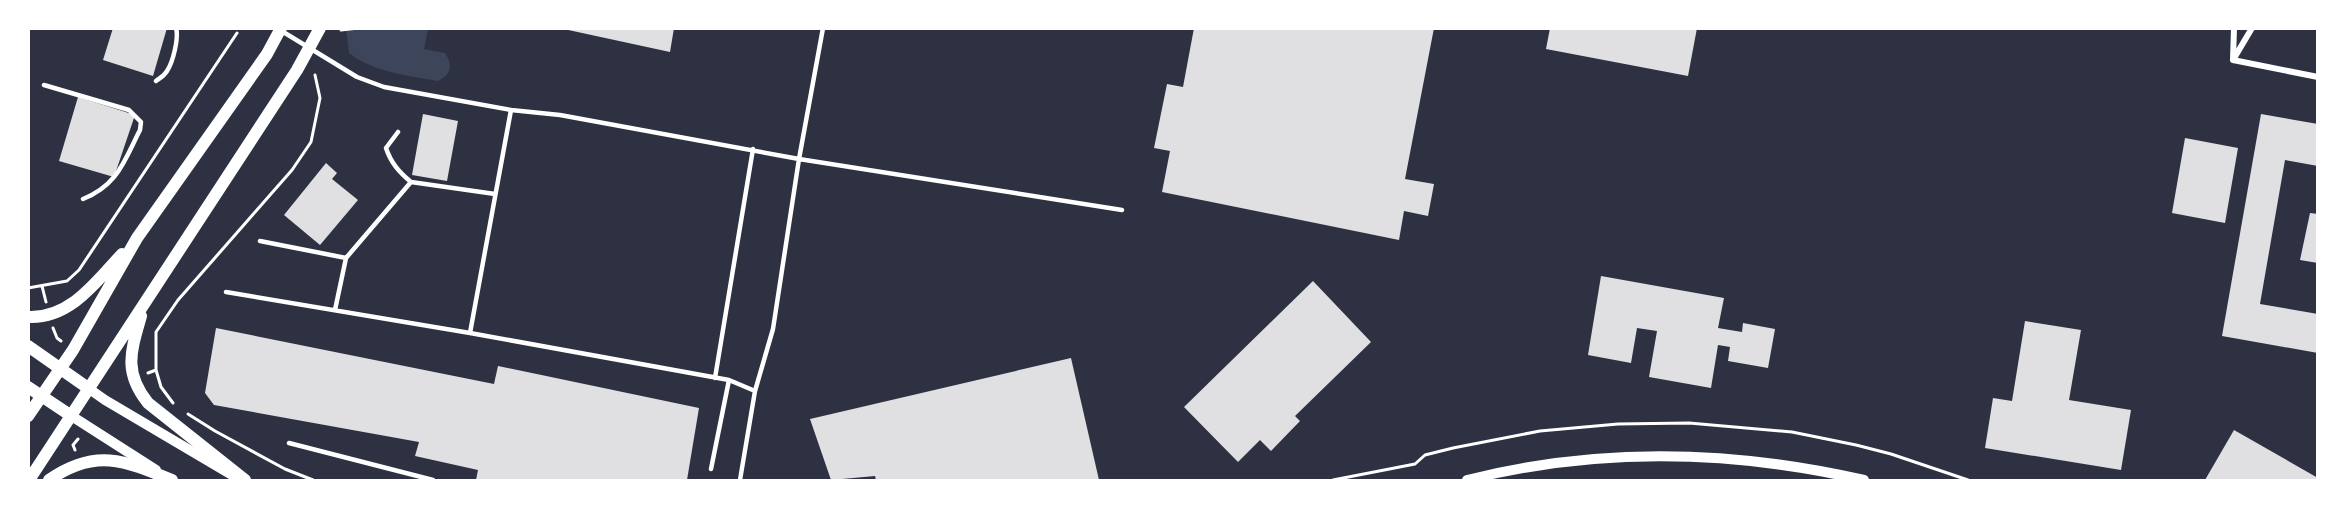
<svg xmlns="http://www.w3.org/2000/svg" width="2346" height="509" font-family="'Alegreya Sans',sans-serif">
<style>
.green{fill:#3c4559}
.building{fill:#e0e0e3}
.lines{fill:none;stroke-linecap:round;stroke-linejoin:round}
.path{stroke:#fff;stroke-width:3}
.service{stroke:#fff;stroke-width:4.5}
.minor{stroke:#fff;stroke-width:6}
.tertiary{stroke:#fff;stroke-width:10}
.secondary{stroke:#fff;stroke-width:12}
</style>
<rect width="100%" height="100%" fill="#2d3142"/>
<!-- green -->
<path class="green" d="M346 29H428L424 49 445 53C453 65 452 74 438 81 406 75 375 73 349 53Z"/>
<!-- building -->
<path class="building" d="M113 28H167L153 76 103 60Z
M559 28H674L670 52Z
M1194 28H1434L1405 179 1434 184 1428 216 1404 211 1399 240 1162 192 1170 151 1154 148 1167 84 1183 87Z
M1550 28H1697L1688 76 1546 49Z
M78 97 135 115 114 177 59 161Z
M423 114 458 121 447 181 412 175Z
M2261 114 2318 124V166L2285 160 2260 304 2318 314V353L2222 336Z
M2185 138 2238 148 2225 223 2172 213Z
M326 163 337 173 332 179 358 200 320 245 284 215Z
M2310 213 2318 214V263L2300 260Z
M1601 276 1724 298 1718 328 1742 332 1743 323 1775 329 1768 368 1728 361 1730 347 1718 345 1711 388 1649 377 1657 331 1637 328 1631 363 1588 355Z
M1313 281 1371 342 1295 416 1300 421 1271 451 1260 440 1238 462 1184 407Z
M2025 321 2081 330 2069 400 2131 410 2121 470 1985 448 1993 398 2012 401Z
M216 328 494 384 498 366 699 408 687 480H476L478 470 415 456 419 442 214 405 205 393Z
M1071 358 1099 480H876L875 476 831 480 810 419Z
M2234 430 2318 478V480H2205Z"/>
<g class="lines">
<!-- path -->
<path class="path" d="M341 30 359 28
M42 286 46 302
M28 288 67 281 79 270 237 33
M53 328 57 338 61 341
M156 370 161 387 173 403
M148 373 156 370V332L178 300 292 170 311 142 320 98 315 75
M188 414 215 431 285 469 313 480
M75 450 73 445 78 439
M1333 480 1415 464 1425 455 1453 448 1540 431 1618 424 1689 423 1792 432 1856 445 1891 454 1968 480"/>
<!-- service -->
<path class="service" d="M280 30 357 77 384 87 511 110 560 115 799 159 1122 210
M156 81C160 78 164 76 167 71 173 62 179 38 176 28
M44 85 129 110 141 122 140 130C124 161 118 185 83 199
M398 132 386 148C391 163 399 172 411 182
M260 241 346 258
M226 292 470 333 511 110
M335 310 346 258 411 182 495 194
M470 333 729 380 711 469
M715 378 753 149
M729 380 755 391
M289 443 433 480
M740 480 755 391 773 329 799 159 823 28"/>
<!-- minor -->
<path class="minor" d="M2233 60 2318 77
M2233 60 2252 28
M2233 60 2234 28"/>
<!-- tertiary -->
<path class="tertiary" d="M88 388 105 400 232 475
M70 415 156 470
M1467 480C1598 447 1732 450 1864 480"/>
<!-- secondary -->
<path class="secondary" d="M141 316C131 351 123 372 148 403L245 480
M28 317C70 319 96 282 122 254
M28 346 88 388
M28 387 70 415
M28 416 73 350 137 238 267 54 281 28
M29 480 297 70 320 28
M49 480C95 448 124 460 172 480"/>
</g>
<!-- border -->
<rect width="2346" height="509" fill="none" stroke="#ffffff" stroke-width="60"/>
</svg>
